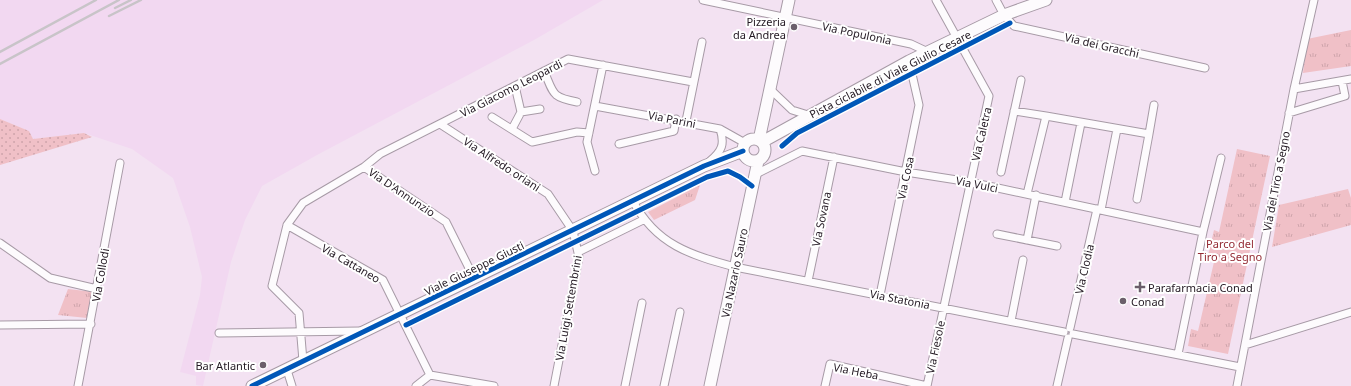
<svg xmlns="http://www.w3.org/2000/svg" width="1351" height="386" font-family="'Noto Sans',sans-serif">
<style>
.built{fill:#f2d8f1}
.park{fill:url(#park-tufts)}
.garden{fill:url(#garden-dots)}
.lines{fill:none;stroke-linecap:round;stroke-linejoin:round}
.street-casing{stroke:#a79aa6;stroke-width:9}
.secondary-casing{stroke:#a79aa6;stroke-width:13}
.street{stroke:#fdfbfd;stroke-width:7}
.secondary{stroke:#fdfbfd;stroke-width:11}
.rail{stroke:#c8c4c8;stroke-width:2.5}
.cycleway-casing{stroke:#fff;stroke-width:8}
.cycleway{stroke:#0057b8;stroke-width:5}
.poi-dot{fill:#6b5f6b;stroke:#fff;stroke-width:1.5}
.labels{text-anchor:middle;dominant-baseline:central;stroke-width:4;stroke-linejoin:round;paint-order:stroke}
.poi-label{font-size:11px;fill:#221822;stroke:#fff;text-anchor:end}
.street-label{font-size:11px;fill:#221822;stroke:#fff}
.park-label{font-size:11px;fill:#942a33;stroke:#fff}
</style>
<defs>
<pattern id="park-tufts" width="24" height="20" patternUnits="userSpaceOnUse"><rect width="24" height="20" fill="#f0c0c7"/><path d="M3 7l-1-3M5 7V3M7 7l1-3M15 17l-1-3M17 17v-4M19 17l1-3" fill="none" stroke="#cea4ab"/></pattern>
<pattern id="garden-dots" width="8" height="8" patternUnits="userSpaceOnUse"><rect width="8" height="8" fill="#f0c0c7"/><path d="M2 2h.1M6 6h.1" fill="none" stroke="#cea4ab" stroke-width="1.8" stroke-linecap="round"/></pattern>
</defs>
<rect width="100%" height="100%" fill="#f3e2f2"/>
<!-- built -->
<path class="built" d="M0 0H603L534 40 317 155 262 186 245 220 231 262 203 386 196 385V376L180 372 200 295 202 277 190 227 173 178 132 149 84 133 33 139 29 131 0 119Z"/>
<!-- park -->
<path class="park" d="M1351 30V66L1303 73 1307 39Z
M1237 149 1270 156 1228 354 1188 346 1191 329 1198 331 1214 262 1207 260 1214 230 1219 232Z
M700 185 695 200 654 220 648 212Z
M1348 189 1351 198V225L1272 247 1279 205Z
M68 289 94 292 87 318 58 315Z"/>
<!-- garden -->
<path class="garden" d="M0 119 29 131 33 139 84 133 92 137 0 165Z"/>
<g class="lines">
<defs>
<path id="street" d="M703 0 911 44 928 52
M996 0 1004 15 1014 26 1205 68
M544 71C554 94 551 97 577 102
M515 86 521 112 540 109
M770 89 792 110 808 115
M1294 89 1351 79
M595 106 720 129 745 143
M1014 111 1046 116
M1289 113 1345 96 1342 81
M492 117 532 142 577 132 589 133
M686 121 702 42
M440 124 548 194 573 231 579 257 554 386
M512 129 521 112
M1149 134 1154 105
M619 144 674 131 676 119
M710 161C722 151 725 144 720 129
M364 167 380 154 568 59 693 82
M595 171 587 142 603 65
M1001 172 1021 80
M754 175 802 151 906 172 970 182 1203 232
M1027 194 1046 116 1149 134 1137 199
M633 201C656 245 691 255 735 267L1064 332
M1065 202 1081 123
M1101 210 1117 129
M287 225 383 280 430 375
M997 234 1057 246
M1027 240 1036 195
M0 243 50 278 97 289
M578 252 643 220
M808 281 834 157
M880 295 919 105 909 61
M1011 321 1023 260
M0 325 91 324
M1070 328 1097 209
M219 333 360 331
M1073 334 1240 367
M1245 345 1351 312
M1178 354 1203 232 1221 158
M303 361 299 313 272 286 287 225 303 203 364 167 446 222 474 278
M287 370 292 386
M78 386 120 163
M416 386 430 375 494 386
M625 386 642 303
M664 386 680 312
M825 386 830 364 927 386
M927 386 989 96 936 0
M1057 386 1068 338
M1237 386 1294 89 1314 0"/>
<path id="secondary" d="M743 150a11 11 0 1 1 22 0a11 11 0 1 1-22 0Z
M759 140 789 0
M762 142 909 61 1004 15 1046 0
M252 386 704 166 743 151
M710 386 758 161"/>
</defs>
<!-- street casing -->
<use href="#street" class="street-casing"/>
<!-- secondary casing -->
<use href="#secondary" class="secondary-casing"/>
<!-- street -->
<use href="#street" class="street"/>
<!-- secondary -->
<use href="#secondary" class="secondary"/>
<!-- rail -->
<path class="rail" d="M115 8 131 0
M109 16 141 0
M0 52 96 0
M0 64 119 0"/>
<defs>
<path id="cycleway" d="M782 146 797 133 1010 23
M406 325 707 177 728 171 740 177 752 186
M252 386 704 166 743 151"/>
</defs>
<!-- cycleway casing -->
<use href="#cycleway" class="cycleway-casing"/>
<!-- cycleway -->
<use href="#cycleway" class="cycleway"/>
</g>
<!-- markers -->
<g class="poi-dot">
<circle cx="794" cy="27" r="4"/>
<path d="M1138 281h4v4h4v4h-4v4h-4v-4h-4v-4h4z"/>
<circle cx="1123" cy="301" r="4"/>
<circle cx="263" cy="365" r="4"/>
</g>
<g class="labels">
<!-- poi labels -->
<g class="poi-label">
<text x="786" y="21">Pizzeria<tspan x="786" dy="13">da Andrea</tspan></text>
<text x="1148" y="287" text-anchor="start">Parafarmacia Conad</text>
<text x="1131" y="301" text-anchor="start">Conad</text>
<text x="255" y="365">Bar Atlantic</text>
</g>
<!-- street labels -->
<g class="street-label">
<text transform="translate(857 33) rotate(12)">Via Populonia</text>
<text transform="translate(1102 45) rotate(13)">Via dei Gracchi</text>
<text transform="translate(890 74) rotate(-27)">Pista ciclabile di Viale Giulio Cesare</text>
<text transform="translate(511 88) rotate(-27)">Via Giacomo Leopardi</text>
<text transform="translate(672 119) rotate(11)">Via Parini</text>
<text transform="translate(981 134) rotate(-77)">Via Caletra</text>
<text transform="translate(502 164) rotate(33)">Via Alfredo oriani</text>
<text transform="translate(905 178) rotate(-78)">Via Cosa</text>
<text transform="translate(1276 181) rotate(-79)">Via del Tiro a Segno</text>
<text transform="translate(977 184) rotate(11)">Via Vulci</text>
<text transform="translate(402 192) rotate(34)">Via D'Annunzio</text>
<text transform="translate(821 219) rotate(-78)">Via Sovana</text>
<text transform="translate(351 263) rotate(30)">Via Cattaneo</text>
<text transform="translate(474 268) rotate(-26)">Viale Giuseppe Giusti</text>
<text transform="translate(1084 269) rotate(-77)">Via Clodia</text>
<text transform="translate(734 273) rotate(-78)">Via Nazario Sauro</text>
<text transform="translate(100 275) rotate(-80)">Via Collodi</text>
<text transform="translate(900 299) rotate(11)">Via Statonia</text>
<text transform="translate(568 308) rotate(-80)">Via Luigi Settembrini</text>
<text transform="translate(935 347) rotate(-78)">Via Fiesole</text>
<text transform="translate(856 371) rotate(11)">Via Heba</text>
</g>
<!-- park labels -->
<g class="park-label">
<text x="1230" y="243">Parco del<tspan x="1230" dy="13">Tiro a Segno</tspan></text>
</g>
</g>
</svg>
